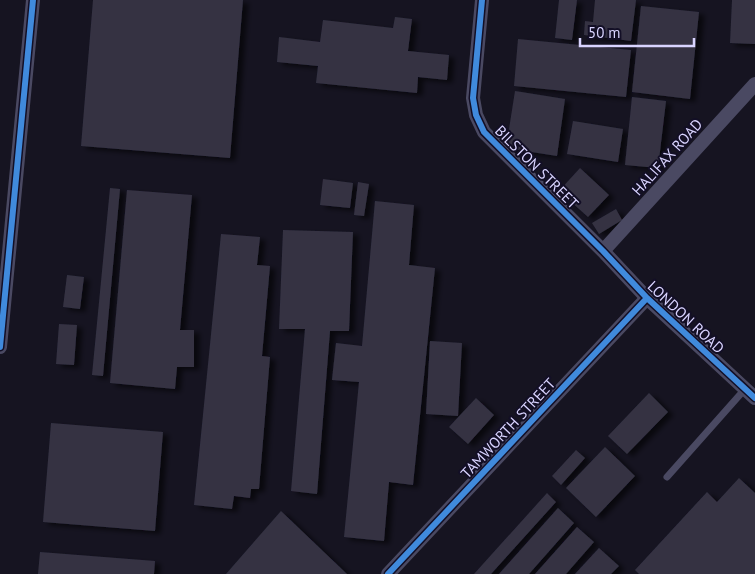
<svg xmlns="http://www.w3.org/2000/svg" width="755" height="574" font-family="'PT Sans',sans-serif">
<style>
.building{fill:#343243;filter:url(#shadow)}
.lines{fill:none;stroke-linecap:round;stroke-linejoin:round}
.service{stroke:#4a4962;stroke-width:7}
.minor{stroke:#4a4962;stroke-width:14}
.cycleway-casing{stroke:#130f26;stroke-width:9}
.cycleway{stroke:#408adc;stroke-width:6}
.labels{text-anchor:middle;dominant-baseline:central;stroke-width:4;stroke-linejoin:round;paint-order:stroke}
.street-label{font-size:15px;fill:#d9d4ff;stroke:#130f26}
</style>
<defs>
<filter id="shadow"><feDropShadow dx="5.5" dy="3" stdDeviation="2.5" flood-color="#0009"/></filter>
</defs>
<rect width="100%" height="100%" fill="#161421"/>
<!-- building -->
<path class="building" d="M93 0H243L230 158 81 146Z
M559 0H577L572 40 555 38Z
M595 0H636L631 41 584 35 585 21 593 22Z
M732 0H755V44L730 43Z
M641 6 699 12 690 99 632 92Z
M395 17 412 19 408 51 449 55 447 80 418 77 417 93 316 83 318 66 277 62 279 37 320 42 323 20 393 28Z
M518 39 631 50 626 97 514 86Z
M515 91 565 99 557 156 506 148Z
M632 97 666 101 658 168 625 165Z
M573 121 623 129 618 162 567 154Z
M580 168 609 195 588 217 559 191Z
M323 179 353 183 350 208 320 205Z
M358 182 369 184 364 216 354 215Z
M110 188 120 189 103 376 92 375Z
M127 190 192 195 180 330H194V367H177L175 389 110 383Z
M375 201 414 205 409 265 435 268 413 485 389 482 384 541 344 537 359 382 332 380 336 343 362 346Z
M616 209 622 220 599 234 592 223Z
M283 230 353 232 349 331H330L317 494 291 491 305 329H279Z
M221 234 260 237 257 265 270 266 262 356 270 357 259 489H251L250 498 234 496 232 509 194 505Z
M67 275 84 277 80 309 63 307Z
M59 324 77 325 74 365 56 364Z
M430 341 462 343 458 416 426 414Z
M649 393 668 412 627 454 608 436Z
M476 398 494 415 468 444 449 427Z
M51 423 163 432 155 531 43 522Z
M605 447 635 476 596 517 566 488Z
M576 450 585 458 561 485 552 476Z
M739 478 755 493V574H639L635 570 707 492 717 502Z
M547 493 556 502 491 574H474Z
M558 508 574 523 529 574H499Z
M281 511 347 574H226Z
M577 527 594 542 566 574H535Z
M599 548 619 566 611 574H575Z
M40 552 155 561 154 574H38Z"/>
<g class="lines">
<!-- service -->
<path class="service" d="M667 477 745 389"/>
<!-- minor -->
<path class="minor" d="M482 0 473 98 476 115 484 132 603 251 647 298 755 398
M603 251 755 84
M0 347 33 0
M388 574 647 298"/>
<defs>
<path id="cycleway" d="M482 0 473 98 476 115 484 132 603 251 647 298 755 398
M0 347 33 0
M388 574 647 298"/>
</defs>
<!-- cycleway casing -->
<use href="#cycleway" class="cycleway-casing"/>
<!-- cycleway -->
<use href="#cycleway" class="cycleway"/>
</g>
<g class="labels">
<!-- street labels -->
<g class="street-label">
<text transform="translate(667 157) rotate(-48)">HALIFAX ROAD</text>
<text transform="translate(537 167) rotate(45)">BILSTON STREET</text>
<text transform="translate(686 317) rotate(43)">LONDON ROAD</text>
<text transform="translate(508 428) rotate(-47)">TAMWORTH STREET</text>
</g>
</g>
<!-- scale -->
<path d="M580 38v8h114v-8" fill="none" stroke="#d9d4ff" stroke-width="2.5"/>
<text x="588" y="38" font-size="15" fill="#d9d4ff" stroke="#130f26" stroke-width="4" paint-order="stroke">50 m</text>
</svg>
